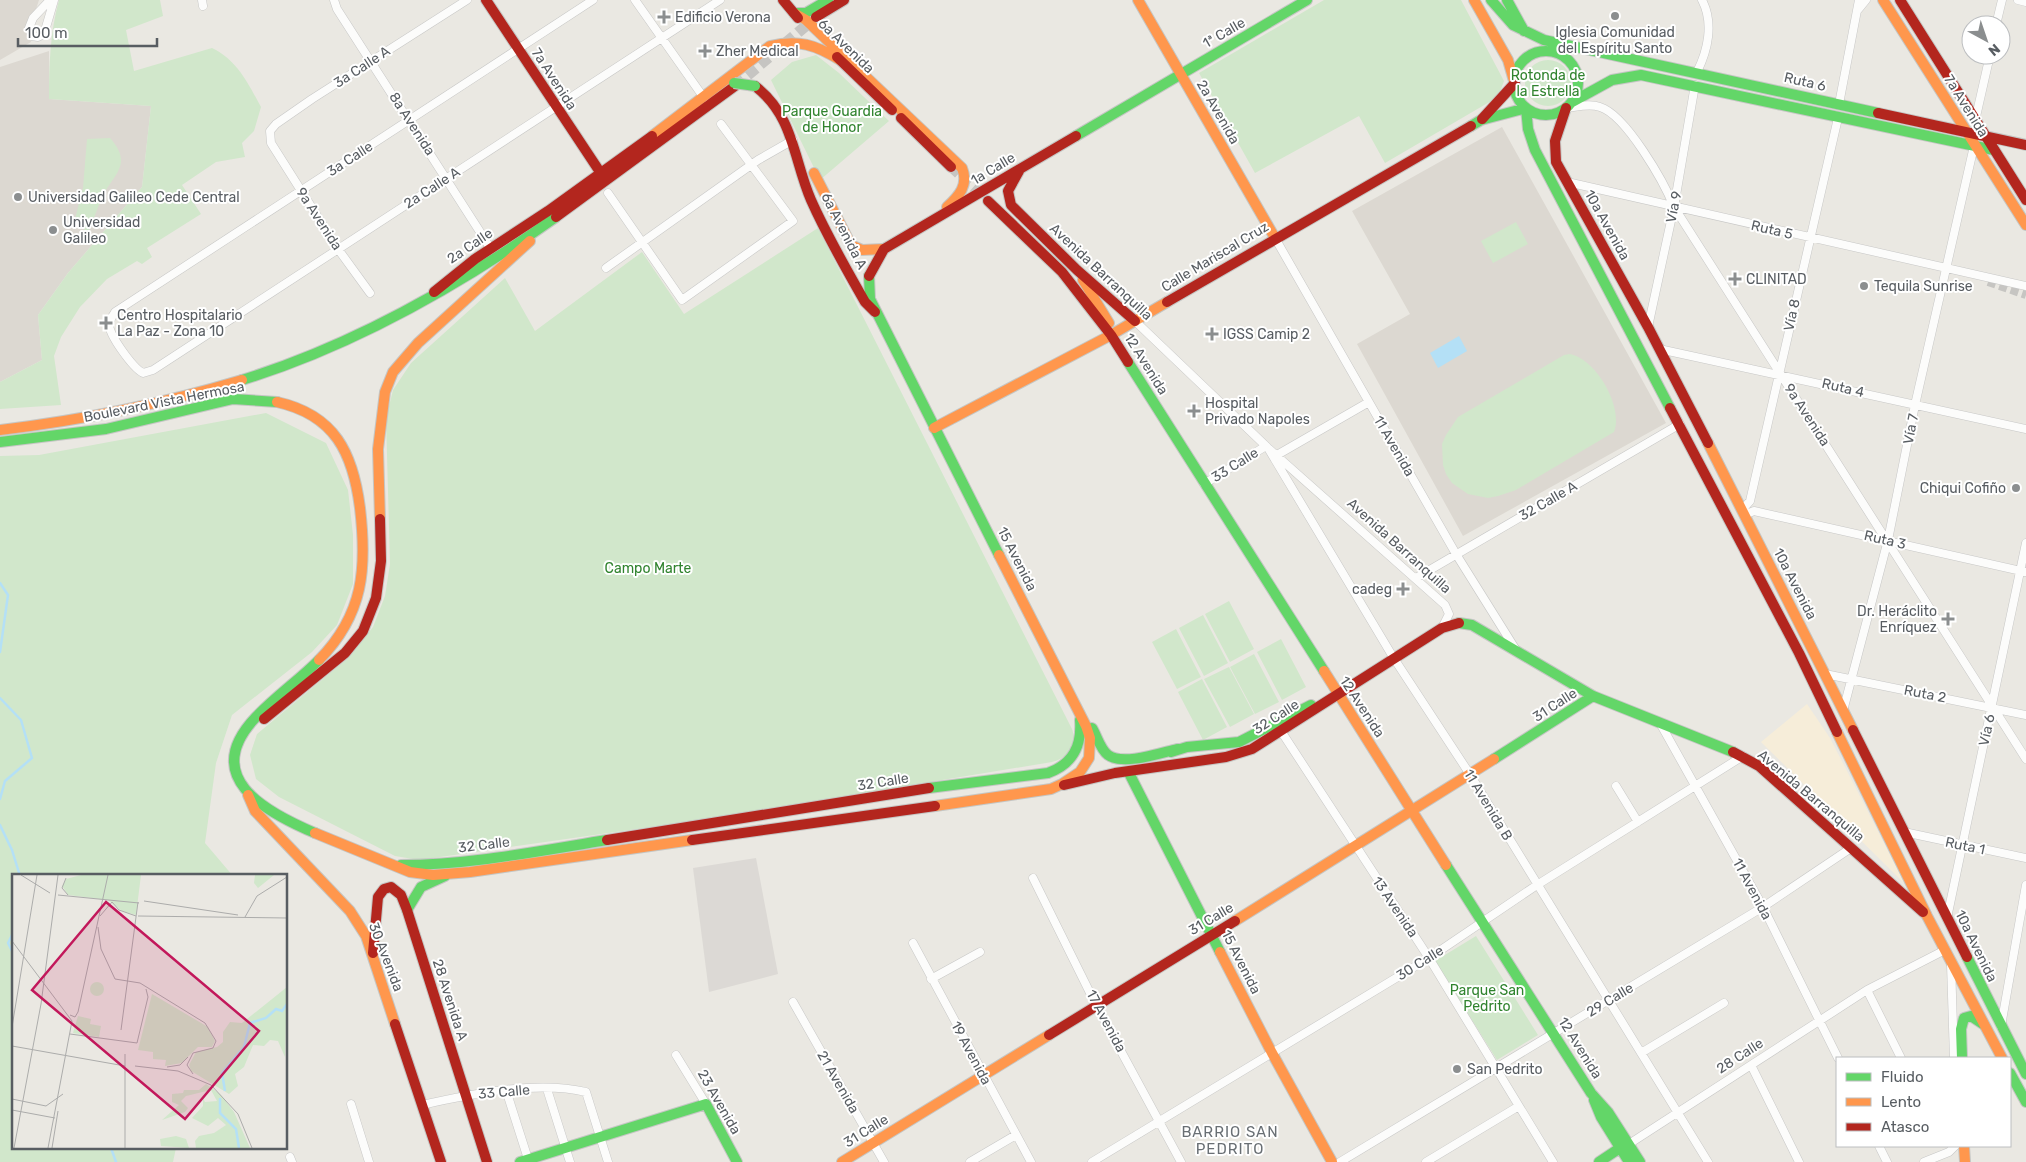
<svg xmlns="http://www.w3.org/2000/svg" width="2026" height="1162" font-family="Rubik,sans-serif">
<style>
.commercial{fill:#f6edd9}
.industrial{fill:#dcd9d5}
.education{fill:#dcd8d1}
.green{fill:#d1e7cb}
.water{fill:#b4e0f6}
.lines{fill:none;stroke-linecap:round;stroke-linejoin:round}
.stream{stroke:#b4e0f6;stroke-width:2.5}
.street-tunnel{stroke:#c6c5c2;stroke-width:8;stroke-dasharray:8 4;stroke-linecap:butt}
.secondary-tunnel{stroke:#c6c5c2;stroke-width:10;stroke-dasharray:10 5;stroke-linecap:butt}
.primary-tunnel{stroke:#c6c5c2;stroke-width:11;stroke-dasharray:11 5.5;stroke-linecap:butt}
.street-casing{stroke:#c7c7c6;stroke-width:9}
.fast-casing{stroke:#c5c6c4;stroke-width:12}
.slow-casing{stroke:#c5c6c4;stroke-width:12}
.jam-casing{stroke:#c5c6c4;stroke-width:12}
.street{stroke:#fcfcfb;stroke-width:8}
.fast{stroke:#63d668;stroke-width:10}
.slow{stroke:#ff974d;stroke-width:10}
.jam{stroke:#b3261e;stroke-width:10}
.fast-bridge-casing{stroke:#c5c6c4;stroke-width:12;stroke-linecap:butt}
.fast-bridge{stroke:#63d668;stroke-width:10}
.poi-dot{fill:#8b8e8f;stroke:#fff;stroke-width:2}
.labels{text-anchor:middle;dominant-baseline:central;stroke-width:4;stroke-linejoin:round;paint-order:stroke}
.poi-label{font-size:14px;fill:#585d62;stroke:#fff;text-anchor:start}
.street-label{font-size:14px;fill:#585d62;stroke:#fff}
.park-label{font-size:14px;fill:#30832e;stroke:#fff}
.neighbourhood-label{font-size:15px;letter-spacing:1px;fill:#696f74;stroke:#fff}
.inset-river{fill:none;stroke:#b4e0f6;stroke-width:2.5}
.inset-road{fill:none;stroke:#acacab;stroke-width:1}
.view{fill:#c2185b;fill-opacity:0.15;stroke:#c2185b;stroke-width:2.5}
.inset-edge{fill:none;stroke:#585d62;stroke-width:2.5}
</style>
<rect width="100%" height="100%" fill="#eae8e2"/>
<!-- commercial -->
<path class="commercial" d="M1807 704 1830 738 1905 884 1761 742Z"/>
<!-- industrial -->
<path class="industrial" d="M756 858 778 974 709 992 693 868Z"/>
<!-- education -->
<path class="education" d="M0 0H39L29 30 31 42 0 60Z
M49 51V99L151 106 142 187 68 273 38 315 42 360 0 382V67Z
M1502 127 1666 423 1463 536 1357 344 1410 314 1352 211Z"/>
<!-- green -->
<path class="green" d="M59 0H160L163 16 126 30 134 71 212 48C237 60 248 83 261 107L254 131 242 143 245 157 216 162 182 185 201 214 147 248 152 257 142 264 137 261 107 279 80 307 61 337 54 356 61 405 0 409V382L42 360 38 315 68 273 142 187 151 106 49 99C49 65 50 33 59 0Z
M1324 0H1461L1504 81 1498 97 1385 163 1359 116 1255 173 1199 73Z
M816 55 839 73 889 121 820 180 771 80 792 62Z
M1525 83a23 23 0 1 1 46 0a23 23 0 1 1-46 0Z
M110 138C135 166 111 175 101 200 96 211 93 222 88 233L75 219 83 188 87 139Z
M1516 222 1528 244 1493 263 1481 241Z
M818 228 1072 729C1078 745 1067 759 1052 762L693 821 419 860 395 856 279 797 256 779 250 755 257 734 347 659 373 627 385 596 390 564 386 418 393 390 411 363 505 278 535 331 642 252 684 314Z
M1570 354C1596 359 1624 407 1614 432L1516 490 1498 496 1488 498 1468 494 1452 483 1446 474 1443 465 1442 444 1446 435 1458 417 1564 355Z
M266 413 326 443 348 490 353 535V584L337 625 312 652 232 715 216 763 205 843 233 876H14V1148H176L173 1162H0V456L39 455Z
M1229 601 1254 649 1230 662 1205 614Z
M1203 615 1228 663 1204 676 1179 628Z
M1176 629 1201 677 1177 689 1152 642Z
M1281 639 1306 687 1282 700 1257 652Z
M1254 654 1279 702 1255 714 1230 667Z
M1229 667 1254 714 1230 727 1204 679Z
M1202 679 1227 727 1203 740 1178 692Z
M1476 936 1538 1035 1497 1060 1435 961Z"/>
<!-- water -->
<path class="water" d="M1459 336 1467 351 1438 368 1430 353Z"/>
<g class="lines">
<!-- stream -->
<path class="stream" d="M0 583 8 595 0 652
M0 698 21 720 32 758 5 781 0 799
M0 825 12 850 20 876
M14 931 8 943 14 955
M111 1148 116 1162"/>
<!-- street-tunnel -->
<path class="street-tunnel" d="M1988 282 2026 295"/>
<!-- secondary-tunnel -->
<path class="secondary-tunnel" d="M951 167 984 197"/>
<!-- primary-tunnel -->
<path class="primary-tunnel" d="M735 86 815 18"/>
<defs>
<path id="street" d="M50 0 33 18 29 28 32 36 38 37 44 34 54 0
M202 0 203 6
M334 0 337 9 491 249
M593 0 115 312C113 316 110 319 109 323 108 334 133 368 143 373L153 370 720 0
M635 0 704 98
M2018 0 2026 2
M1857 11 1866 0
M1996 25 2002 0
M1697 72C1708 50 1714 23 1702 0
M1839 104 1859 0
M1566 108C1577 107 1589 103 1600 107 1626 115 1664 182 1674 207L2026 759
M1975 121 1990 55
M1567 182 2026 286
M608 193 682 300 793 221 721 124
M1275 238 1456 554 1516 650
M606 268 758 160 793 140
M370 293 338 249 271 143 270 131 276 124 312 99 467 0
M1135 321 1268 448 1445 605 1449 614 1442 628
M1648 327 1674 207 1695 85
M1659 349 2026 429
M1268 448 1393 657 1471 776 1708 1162
M1277 455 1369 402
M1204 484 1266 446
M1742 510 1750 501 1838 118
M1744 515 1754 511 2026 572
M1416 578 1680 424
M1825 674 2026 715
M1843 711 1888 540 1915 405 1974 146
M1660 723 1763 907 1838 1058
M1281 731 1429 958 1553 1162
M1616 786 1638 822
M1904 832 2026 858
M1033 878 1096 1005 1181 1162
M1947 918 2026 543
M913 943 1031 1162
M1951 964 1954 1058
M931 979 980 952
M1867 990 1901 1058
M793 1002 884 1162
M2001 1026 2026 885
M1641 1053 1724 1003
M676 1055 706 1104
M1751 1065 1799 1162
M547 1089 570 1162
M506 1090 529 1162
M351 1104 369 1162
M422 1105C470 1094 538 1080 586 1092L608 1162
M1629 1144 1867 990 1945 950
M1879 1146 1887 1162
M290 1157 292 1162
M970 1162 1016 1135
M1092 1162 1429 958 1537 885 1743 756
M1340 1162 1763 907 1851 848
M1426 1162 1519 1106
M1924 1162 1949 1152 1955 1146"/>
<path id="fast" d="M1491 0 1513 25 1544 40 1878 113
M1507 0 1524 31
M794 13H806L828 0
M1514 83a32 32 0 1 1 64 0a32 32 0 1 1-64 0Z
M1572 102 1612 80 1641 75 1994 150
M1471 126 1481 120 1526 108 1528 129 1535 150 1670 408
M1076 136 1307 0
M869 276 870 299 999 555
M1128 362 1324 671
M242 380C355 345 460 285 556 217
M0 442 106 429 233 399 277 402
M1459 623 1472 625 1593 696 1733 752
M1092 728C1097 736 1100 749 1108 755 1123 766 1160 753 1177 749
M1171 752 1187 747 1239 742 1311 705
M1494 759 1593 696
M1129 773 1220 952
M929 788 1048 773C1073 764 1082 746 1080 720
M315 833C263 811 200 776 256 717 276 696 299 680 319 660
M401 865C470 865 539 851 607 840
M1446 865 1591 1093 1608 1112 1640 1162
M407 910 421 887 445 876
M1967 957 2026 1074
M1962 1058 1961 1029 1964 1018 1971 1016 1983 1024
M2010 1073 2026 1102
M1594 1100 1601 1117 1629 1162
M520 1162 706 1104 737 1162
M1599 1162 1620 1148"/>
<path id="slow" d="M1138 0 1275 238
M1474 0 1508 60 1514 81
M1883 0 2026 225
M794 13 806 20 962 168C969 185 959 196 947 207
M652 136 770 46C798 39 816 45 840 60
M814 173 851 245 862 250 884 249
M1083 280 1109 323
M277 402C335 415 353 453 360 508 367 568 364 614 319 660
M934 428 1111 335 1167 302
M0 430C83 420 162 404 242 380
M1708 443 1853 730
M380 519 378 449 385 392 393 372 418 343 530 241
M1324 671 1446 865
M1837 732 1927 916 2002 1058
M248 795 255 811 350 911 366 936 395 1024
M935 806 1051 789 1062 784 1080 772 1089 758 1090 738 1086 726 999 555
M315 833 410 872 433 875 470 872 692 840
M1235 921 1494 759
M1220 952 1272 1053 1332 1162
M1964 1146 1965 1162
M842 1162 1049 1035"/>
<path id="jam" d="M486 0 600 172
M783 0 798 18
M1900 0 2026 200
M816 17 844 0
M837 57 892 110
M755 86C794 116 793 158 811 200 827 236 846 269 865 302L875 312
M1566 108 1555 141 1556 162 1648 327 1708 443
M1878 113 2026 145
M901 118 951 167
M1482 119 1515 83
M1019 171 1008 191 1011 205 1077 270 1135 321
M988 201 1062 272 1111 335 1128 362
M556 217 735 86
M869 276 884 249 1076 136
M434 292 475 259 548 211 652 136
M1167 302 1471 126
M1670 408 1799 653 1837 732
M264 719 345 653 363 631 376 598 381 561 380 519
M1853 730 1967 957
M1733 752 1759 766 1923 912
M1064 785 1115 773 1226 757 1252 749 1442 628 1459 623
M607 840 929 788
M692 840 935 806
M373 953 378 897 384 889 391 887 401 895 407 910 487 1162
M395 1024 441 1162
M1049 1035 1235 921"/>
</defs>
<!-- street casing -->
<use href="#street" class="street-casing"/>
<!-- fast casing -->
<use href="#fast" class="fast-casing"/>
<!-- slow casing -->
<use href="#slow" class="slow-casing"/>
<!-- jam casing -->
<use href="#jam" class="jam-casing"/>
<!-- street -->
<use href="#street" class="street"/>
<!-- fast -->
<use href="#fast" class="fast"/>
<!-- slow -->
<use href="#slow" class="slow"/>
<!-- jam -->
<use href="#jam" class="jam"/>
<defs>
<path id="fast-bridge" d="M734 83 755 86"/>
</defs>
<!-- fast-bridge casing -->
<use href="#fast-bridge" class="fast-bridge-casing"/>
<!-- fast-bridge -->
<use href="#fast-bridge" class="fast-bridge"/>
</g>
<!-- markers -->
<g class="poi-dot">
<circle cx="1615" cy="16" r="5"/>
<path d="M661.5 9.5h5v5h5v5h-5v5h-5v-5h-5v-5h5z"/>
<path d="M702.5 43.5h5v5h5v5h-5v5h-5v-5h-5v-5h5z"/>
<circle cx="18" cy="197" r="5"/>
<circle cx="53" cy="230" r="5"/>
<path d="M1732.5 271.5h5v5h5v5h-5v5h-5v-5h-5v-5h5z"/>
<circle cx="1864" cy="286" r="5"/>
<path d="M103.5 315.5h5v5h5v5h-5v5h-5v-5h-5v-5h5z"/>
<path d="M1209.5 326.5h5v5h5v5h-5v5h-5v-5h-5v-5h5z"/>
<path d="M1191.5 403.5h5v5h5v5h-5v5h-5v-5h-5v-5h5z"/>
<circle cx="2016" cy="488" r="5"/>
<path d="M1400.5 581.5h5v5h5v5h-5v5h-5v-5h-5v-5h5z"/>
<path d="M1945.5 611.5h5v5h5v5h-5v5h-5v-5h-5v-5h5z"/>
<circle cx="1457" cy="1069" r="5"/>
</g>
<g class="labels">
<!-- poi labels -->
<g class="poi-label">
<text x="675" y="17">Edificio Verona</text>
<text x="1615" y="32" text-anchor="middle">Iglesia Comunidad<tspan x="1615" dy="16">del Espíritu Santo</tspan></text>
<text x="716" y="51">Zher Medical</text>
<text x="28" y="197">Universidad Galileo Cede Central</text>
<text x="63" y="222">Universidad<tspan x="63" dy="16">Galileo</tspan></text>
<text x="1746" y="279">CLINITAD</text>
<text x="1874" y="286">Tequila Sunrise</text>
<text x="117" y="315">Centro Hospitalario<tspan x="117" dy="16">La Paz - Zona 10</tspan></text>
<text x="1223" y="334">IGSS Camip 2</text>
<text x="1205" y="403">Hospital<tspan x="1205" dy="16">Privado Napoles</tspan></text>
<text x="2006" y="488" text-anchor="end">Chiqui Cofiño</text>
<text x="1392" y="589" text-anchor="end">cadeg</text>
<text x="1937" y="611" text-anchor="end">Dr. Heráclito<tspan x="1937" dy="16">Enríquez</tspan></text>
<text x="1467" y="1069">San Pedrito</text>
</g>
<!-- street labels -->
<g class="street-label">
<text transform="translate(1224 33) rotate(-30)">1ª Calle</text>
<text transform="translate(846 46) rotate(44)">6a Avenida</text>
<text transform="translate(362 67) rotate(-33)">3a Calle A</text>
<text transform="translate(554 79) rotate(57)">7a Avenida</text>
<text transform="translate(1805 82) rotate(13)">Ruta 6</text>
<text transform="translate(1966 106) rotate(58)">7a Avenida</text>
<text transform="translate(1218 112) rotate(60)">2a Avenida</text>
<text transform="translate(412 124) rotate(57)">8a Avenida</text>
<text transform="translate(350 159) rotate(-33)">3a Calle</text>
<text transform="translate(993 169) rotate(-31)">1a Calle</text>
<text transform="translate(432 188) rotate(-33)">2a Calle A</text>
<text transform="translate(1674 207) rotate(-79)">Vía 9</text>
<text transform="translate(319 219) rotate(57)">9a Avenida</text>
<text transform="translate(1607 225) rotate(61)">10a Avenida</text>
<text transform="translate(1772 230) rotate(13)">Ruta 5</text>
<text transform="translate(844 231) rotate(63)">6a Avenida A</text>
<text transform="translate(470 246) rotate(-34)">2a Calle</text>
<text transform="translate(1215 257) rotate(-31)">Calle Mariscal Cruz</text>
<text transform="translate(1101 272) rotate(43)">Avenida Barranquilla</text>
<text transform="translate(1792 315) rotate(-78)">Vía 8</text>
<text transform="translate(1146 364) rotate(58)">12 Avenida</text>
<text transform="translate(1843 388) rotate(13)">Ruta 4</text>
<text transform="translate(164 402) rotate(-11)">Boulevard Vista Hermosa</text>
<text transform="translate(1807 415) rotate(57)">9a Avenida</text>
<text transform="translate(1911 429) rotate(-79)">Vía 7</text>
<text transform="translate(1394 446) rotate(60)">11 Avenida</text>
<text transform="translate(1235 465) rotate(-32)">33 Calle</text>
<text transform="translate(1548 501) rotate(-30)">32 Calle A</text>
<text transform="translate(1885 540) rotate(13)">Ruta 3</text>
<text transform="translate(1399 546) rotate(42)">Avenida Barranquilla</text>
<text transform="translate(1017 559) rotate(63)">15 Avenida</text>
<text transform="translate(1795 584) rotate(63)">10a Avenida</text>
<text transform="translate(1925 694) rotate(11)">Ruta 2</text>
<text transform="translate(1555 705) rotate(-33)">31 Calle</text>
<text transform="translate(1362 707) rotate(57)">12 Avenida</text>
<text transform="translate(1276 717) rotate(-33)">32 Calle</text>
<text transform="translate(1987 730) rotate(-78)">Vía 6</text>
<text transform="translate(883 782) rotate(-9)">32 Calle</text>
<text transform="translate(1811 796) rotate(40)">Avenida Barranquilla</text>
<text transform="translate(1488 805) rotate(59)">11 Avenida B</text>
<text transform="translate(484 845) rotate(-7)">32 Calle</text>
<text transform="translate(1965 846) rotate(12)">Ruta 1</text>
<text transform="translate(1752 889) rotate(62)">11 Avenida</text>
<text transform="translate(1395 907) rotate(56)">13 Avenida</text>
<text transform="translate(1211 919) rotate(-31)">31 Calle</text>
<text transform="translate(1976 946) rotate(64)">10a Avenida</text>
<text transform="translate(386 957) rotate(69)">30 Avenida</text>
<text transform="translate(1241 962) rotate(63)">15 Avenida</text>
<text transform="translate(1420 963) rotate(-32)">30 Calle</text>
<text transform="translate(450 1000) rotate(72)">28 Avenida A</text>
<text transform="translate(1610 1000) rotate(-31)">29 Calle</text>
<text transform="translate(1106 1021) rotate(62)">17 Avenida</text>
<text transform="translate(1580 1048) rotate(58)">12 Avenida</text>
<text transform="translate(971 1053) rotate(62)">19 Avenida</text>
<text transform="translate(1740 1056) rotate(-33)">28 Calle</text>
<text transform="translate(838 1082) rotate(60)">21 Avenida</text>
<text transform="translate(504 1092) rotate(-5)">33 Calle</text>
<text transform="translate(719 1102) rotate(60)">23 Avenida</text>
<text transform="translate(866 1131) rotate(-32)">31 Calle</text>
</g>
<!-- park labels -->
<g class="park-label">
<text x="1548" y="75">Rotonda de<tspan x="1548" dy="16">la Estrella</tspan></text>
<text x="832" y="111">Parque Guardia<tspan x="832" dy="16">de Honor</tspan></text>
<text x="648" y="568">Campo Marte</text>
<text x="1487" y="990">Parque San<tspan x="1487" dy="16">Pedrito</tspan></text>
</g>
<!-- neighbourhood labels -->
<g class="neighbourhood-label">
<text x="1230" y="1132">BARRIO SAN<tspan x="1230" dy="17">PEDRITO</tspan></text>
</g>
</g>
<!-- overview -->
<g transform="translate(12 874)">
<rect width="275" height="275" fill="#eae8e2"/>
<path d="M69 1H129L124 41 110 37 96 26 56 21 50 12 54 5ZM243 1H262L246 14 242 9ZM78 115a7 7 0 1 1 14 0a7 7 0 1 1-14 0ZM275 113 273 183 266 167 258 166 252 172 241 171 232 193 223 200 226 212 217 220 179 197 177 191 184 178 205 173 211 168V158L218 148 230 149ZM140 120 196 153 203 167 200 173H186L170 189 153 192 154 186 141 185V178L126 176ZM66 142 79 145 78 150 89 152 87 163 61 159ZM194 210 209 221 222 238 238 274H214V269V274H184L183 267 187 262 202 259 214 251 206 244 196 252 180 244 191 232V224L193 228 205 227 199 216 174 222 169 227 176 234 173 238 150 246 167 231 160 228V220L171 219 172 216H187ZM164 262 174 265 177 274 149 272 148 265Z" fill="#d1e7cb"/>
<path class="inset-river" d="M213 217 210 199 232 173 238 149 254 144 264 135 270 137 275 130M208 224V239L224 255 227 274"/>
<path class="inset-road" d="M9 1 38 19M54 4 50 14 56 21M46 21 127 29M132 27 226 41M100 28 107 36 124 42M88 42 100 28M126 42 275 44M233 43 245 22 275 3M86 53 89 75 103 105 128 109 193 149 204 167 201 174M0 67 60 147 36 274M58 141 63 143 66 138 96 1M0 153 25 1M109 156 126 28M58 160 125 169 136 123 134 115M0 172 113 192M113 180V274M123 192 166 197 199 211 226 240 240 274M155 193 168 191 176 183M181 200 175 191 181 179 201 174M0 225 34 232 51 220M0 236 43 244M2 274 29 130 46 1M40 274 46 237"/>
<path class="view" d="M94 28 247 157 173 245 20 116Z"/>
<rect width="275" height="275" class="inset-edge"/>
</g>
<!-- legend -->
<rect x="1836" y="1057" width="175" height="90" fill="#ffffff" stroke="#bcbec0"/>
<rect x="1846" y="1073" width="25" height="8" fill="#63d668" stroke="#bcbec0"/>
<text x="1881" y="1082" font-size="15" fill="#585d62">Fluido</text>
<rect x="1846" y="1098" width="25" height="8" fill="#ff974d" stroke="#bcbec0"/>
<text x="1881" y="1107" font-size="15" fill="#585d62">Lento</text>
<rect x="1846" y="1123" width="25" height="8" fill="#b3261e" stroke="#bcbec0"/>
<text x="1881" y="1132" font-size="15" fill="#585d62">Atasco</text>
<!-- north arrow -->
<g transform="translate(1986 40) rotate(140)"><circle r="24" fill="#ffffff" stroke="#bcbec0"/>
<path d="M0-4L9 19L0 12L-9 19Z" fill="#8b8e8f"/>
<text y="-8" font-size="14" font-weight="bold" text-anchor="middle" fill="#585d62">N</text>
</g>
<!-- scale -->
<path d="M18 38v8h139v-8" fill="none" stroke="#585d62" stroke-width="2.5"/>
<text x="25" y="38" font-size="15" fill="#585d62" stroke="#ffffff" stroke-width="4" paint-order="stroke">100 m</text>
</svg>
